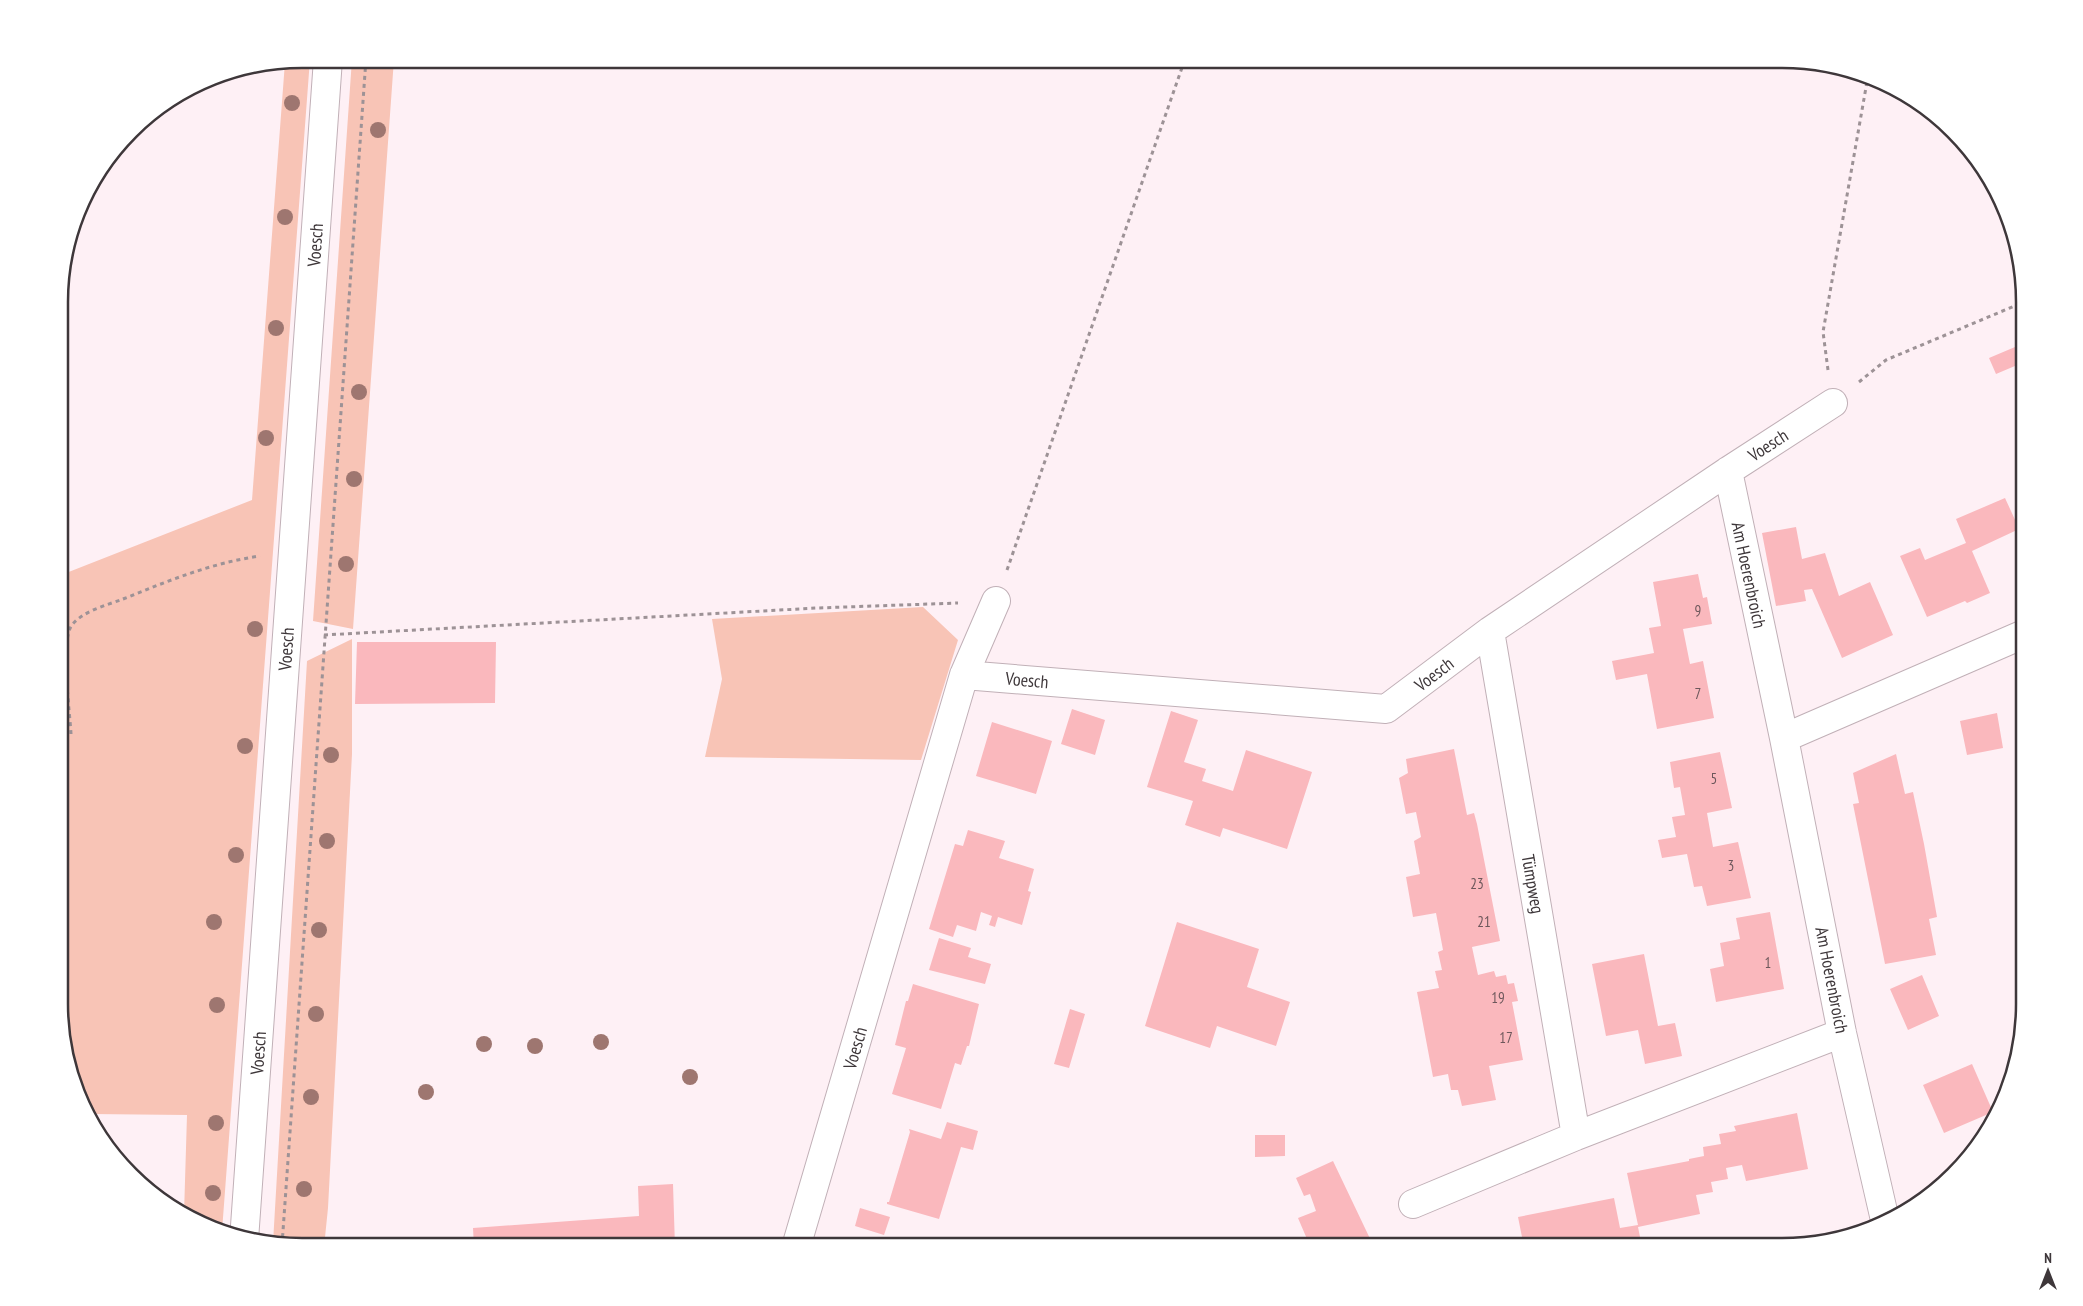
<svg xmlns="http://www.w3.org/2000/svg" width="2083" height="1306" font-family="'PT Sans Narrow',sans-serif">
<style>
.green{fill:#f8c4b6}
.building{fill:#fab8bd}
.lines{fill:none;stroke-linecap:round;stroke-linejoin:round}
.street-casing{stroke:#c1b0b7;stroke-width:30}
.primary-casing{stroke:#c1b0b7;stroke-width:30}
.path{stroke:#9d9296;stroke-width:3;stroke-dasharray:4 4;stroke-linecap:butt}
.street{stroke:#fff;stroke-width:28}
.primary{stroke:#fff;stroke-width:28}
.tree{fill:#9e7670}
.labels{text-anchor:middle;dominant-baseline:central;stroke-width:4;stroke-linejoin:round;paint-order:stroke}
.number-label{font-size:15px;fill:#6d575b}
.street-label{font-size:18px;fill:#3e373a;stroke:#fff}
.rim{fill:none;stroke:#3e373a;stroke-width:2.5}
</style>
<rect width="100%" height="100%" fill="#fef0f5"/>
<!-- green -->
<path class="green" d="M302 59H310L222 1231 184 1214 187 1115 90 1114 61 1036V575L252 500 285 62Z
M352 59H394L353 629 313 621Z
M923 607 958 640 921 760 705 757 722 679 712 619Z
M352 639V754L328 1208 324 1247H301L273 1243 307 661Z"/>
<!-- building -->
<path class="building" d="M2015 347 2022 363 1996 374 1989 358Z
M2005 498 2016 522 2024 519V545L2017 530 1972 551 1990 593 1967 603 1965 601 1927 617 1900 556 1920 548 1925 560 1966 543 1956 519Z
M1796 527 1802 559 1825 553 1839 596 1870 582 1893 635 1842 658 1812 589 1804 590 1806 601 1776 606 1762 533Z
M1698 574 1703 598 1707 597 1712 624 1683 629 1690 664 1703 661 1714 718 1657 729 1647 674 1616 680 1612 661 1654 653 1649 628 1661 626 1653 582Z
M357 642H496L495 703 355 704Z
M1072 709 1105 720 1095 755 1061 744Z
M1171 711 1198 720 1184 762 1206 769 1202 781 1233 791 1246 750 1312 772 1287 849 1223 828 1220 837 1185 825 1193 801 1147 787Z
M1997 713 2003 748 1967 755 1960 721Z
M992 722 1052 741 1036 794 976 776Z
M1454 749 1467 815 1474 813 1477 824 1500 941 1472 947 1478 975 1494 971 1496 977 1506 975 1508 984 1514 983 1518 1001 1512 1002 1523 1060 1489 1066 1496 1100 1462 1106 1458 1090H1451L1448 1074 1433 1077 1417 992 1439 988 1435 971 1442 970 1438 952 1443 950 1436 913 1413 917 1406 877 1420 874 1414 841 1421 837 1416 812 1406 814 1399 778 1408 773 1406 759Z
M1720 752 1732 808 1707 813 1713 847 1738 842 1751 898 1707 906 1702 886 1694 887 1687 854 1662 858 1658 840 1676 837 1672 817 1685 815 1680 787 1674 788 1670 762Z
M1896 754 1905 794 1913 792 1924 844 1937 917 1929 919 1936 955 1885 964 1853 804 1859 803 1853 773Z
M61 808 65 845H61Z
M968 830 1005 841 999 858 1034 869 1028 891 1031 892 1022 925 998 917 995 927 989 925 992 916 981 912 976 931 957 925 953 937 929 929 955 844 963 846Z
M1770 912 1784 989 1716 1002 1710 969 1724 966 1720 943 1740 939 1736 918Z
M1177 922 1259 949 1247 987 1290 1002 1276 1046 1217 1026 1210 1048 1145 1026Z
M939 938 971 948 968 957 991 964 985 984 929 970Z
M1644 954 1658 1026 1675 1023 1682 1056 1645 1064 1638 1030 1606 1036 1592 964Z
M1922 975 1939 1016 1908 1030 1890 989Z
M913 984 979 1004 969 1046H967L961 1065 955 1063 941 1109 892 1094 906 1048 895 1045 906 1001H908Z
M1070 1009 1085 1014 1069 1068 1054 1064Z
M2020 1037V1040L2018 1047 2015 1039Z
M2016 1058 2014 1070 2013 1072 2009 1061Z
M1972 1064 1993 1112 1944 1133 1923 1085Z
M1797 1113 1808 1169 1746 1181 1742 1165 1726 1168 1728 1179 1711 1182 1713 1192 1696 1195 1700 1214 1638 1227 1642 1247H1524L1518 1217 1614 1198 1620 1228 1638 1225 1627 1173 1689 1161V1159L1704 1156 1703 1147 1721 1144 1719 1134 1736 1131 1734 1126Z
M947 1122 978 1131 973 1150 961 1147 939 1219 887 1204V1202H889L910 1132 909 1129 941 1139Z
M1255 1135H1285V1156L1255 1157Z
M1333 1161 1374 1247H1288L1307 1239 1298 1218 1316 1211 1310 1194 1304 1196 1296 1178Z
M673 1184 675 1247H474L473 1228 639 1216 638 1186Z
M860 1208 890 1217 884 1235 855 1226Z"/>
<g class="lines">
<defs>
<path id="street" d="M1728 471 1784 738 1842 1033 1885 1220
M1490 631 1576 1136
M964 675 1386 709 1490 631 1728 471 1833 403
M1784 738 2024 634
M1413 1204 1576 1136 1842 1033
M796 1247 964 675 996 601"/>
<path id="primary" d="M244 1240 328 59"/>
</defs>
<!-- street casing -->
<use href="#street" class="street-casing"/>
<!-- primary casing -->
<use href="#primary" class="primary-casing"/>
<!-- path -->
<path class="path" d="M1828 370 1823 332 1868 76
M1859 382 1886 360 2024 302
M1007 570 1185 59
M324 635 817 608 958 603
M71 734C70 713 60 640 72 625 83 611 107 605 123 599 168 581 211 563 260 556
M282 1245 366 59"/>
<!-- street -->
<use href="#street" class="street"/>
<!-- primary -->
<use href="#primary" class="primary"/>
</g>
<!-- trees -->
<g class="tree">
<circle cx="292" cy="103" r="8"/>
<circle cx="378" cy="130" r="8"/>
<circle cx="285" cy="217" r="8"/>
<circle cx="276" cy="328" r="8"/>
<circle cx="359" cy="392" r="8"/>
<circle cx="266" cy="438" r="8"/>
<circle cx="354" cy="479" r="8"/>
<circle cx="346" cy="564" r="8"/>
<circle cx="255" cy="629" r="8"/>
<circle cx="245" cy="746" r="8"/>
<circle cx="331" cy="755" r="8"/>
<circle cx="327" cy="841" r="8"/>
<circle cx="236" cy="855" r="8"/>
<circle cx="214" cy="922" r="8"/>
<circle cx="319" cy="930" r="8"/>
<circle cx="217" cy="1005" r="8"/>
<circle cx="316" cy="1014" r="8"/>
<circle cx="601" cy="1042" r="8"/>
<circle cx="484" cy="1044" r="8"/>
<circle cx="535" cy="1046" r="8"/>
<circle cx="690" cy="1077" r="8"/>
<circle cx="426" cy="1092" r="8"/>
<circle cx="311" cy="1097" r="8"/>
<circle cx="216" cy="1123" r="8"/>
<circle cx="304" cy="1189" r="8"/>
<circle cx="213" cy="1193" r="8"/>
</g>
<g class="labels">
<!-- number labels -->
<g class="number-label">
<text x="1698" y="610">9</text>
<text x="1698" y="693">7</text>
<text x="1714" y="778">5</text>
<text x="1731" y="865">3</text>
<text x="1477" y="883">23</text>
<text x="1484" y="921">21</text>
<text x="1768" y="962">1</text>
<text x="1498" y="997">19</text>
<text x="1506" y="1037">17</text>
</g>
<!-- street labels -->
<g class="street-label">
<text transform="translate(315 245) rotate(-86)">Voesch</text>
<text transform="translate(1768 445) rotate(-33)">Voesch</text>
<text transform="translate(1749 575) rotate(78)">Am Hoerenbroich</text>
<text transform="translate(286 649) rotate(-86)">Voesch</text>
<text transform="translate(1434 674) rotate(-37)">Voesch</text>
<text transform="translate(1027 680) rotate(5)">Voesch</text>
<text transform="translate(1533 884) rotate(80)">Tümpweg</text>
<text transform="translate(1832 980) rotate(79)">Am Hoerenbroich</text>
<text transform="translate(855 1048) rotate(-74)">Voesch</text>
<text transform="translate(258 1053) rotate(-86)">Voesch</text>
</g>
</g>
<!-- crop -->
<path d="M0 0H2083V1306H0ZM302 68H1782A234 234 0 0 1 2016 302V1004A234 234 0 0 1 1782 1238H302A234 234 0 0 1 68 1004V302A234 234 0 0 1 302 68Z" fill="#fff" fill-rule="evenodd"/>
<path class="rim" d="M302 68H1782A234 234 0 0 1 2016 302V1004A234 234 0 0 1 1782 1238H302A234 234 0 0 1 68 1004V302A234 234 0 0 1 302 68Z"/>
<!-- north arrow -->
<g transform="translate(2048 1271)" stroke="#ffffff" stroke-width="4" paint-order="stroke">
<path d="M0-4L9 19L0 12L-9 19Z" fill="#3e373a"/>
<text y="-8" font-size="14" font-weight="bold" text-anchor="middle" fill="#3e373a">N</text>
</g>
</svg>
